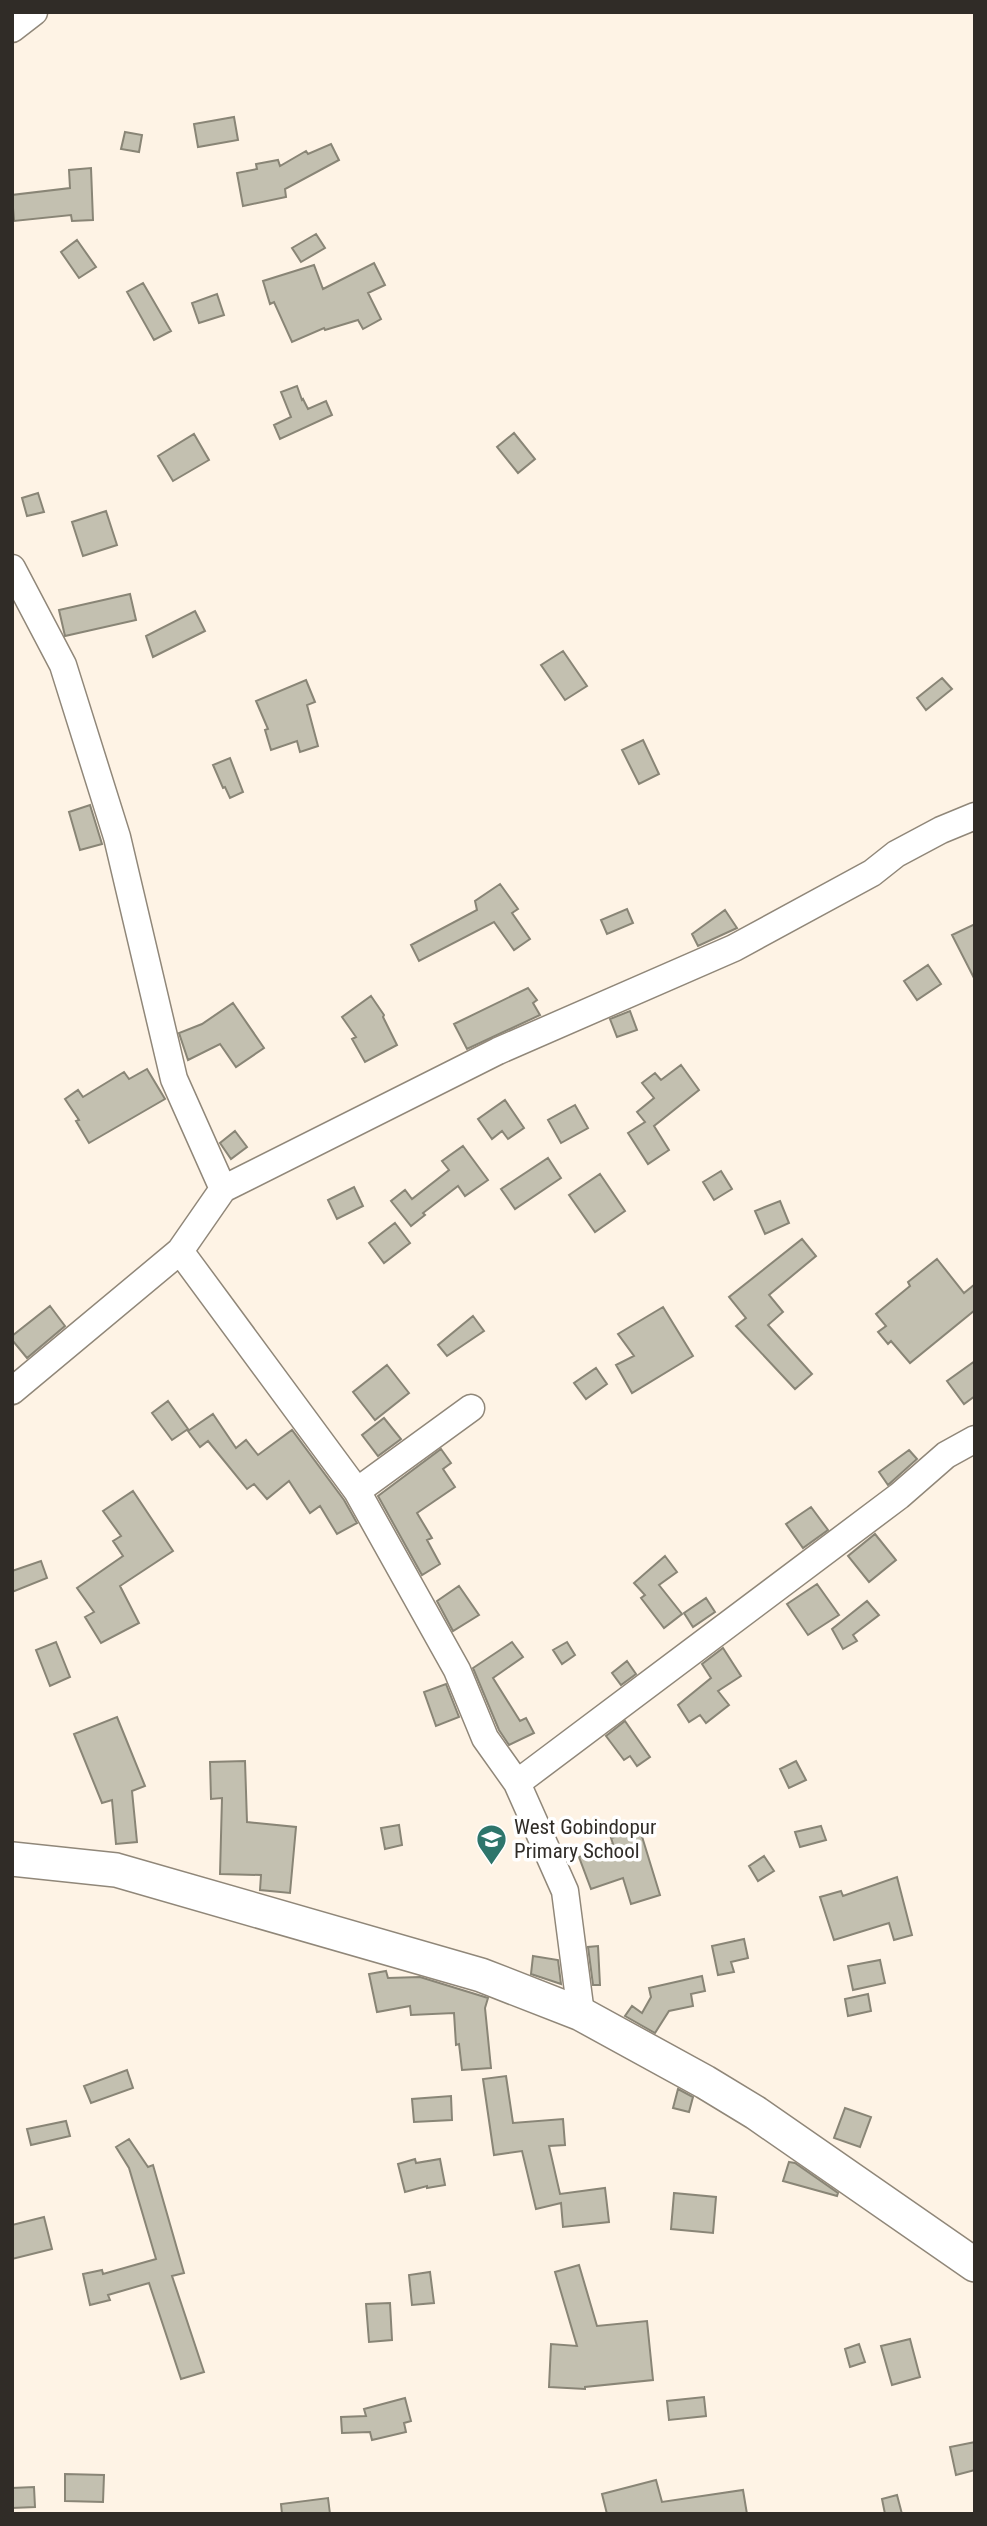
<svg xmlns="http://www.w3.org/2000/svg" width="987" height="2526" font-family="'Roboto Condensed',sans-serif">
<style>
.building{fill:#c3c0b0;stroke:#898576;stroke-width:2}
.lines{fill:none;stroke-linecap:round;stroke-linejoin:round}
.minor-casing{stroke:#908779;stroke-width:29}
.major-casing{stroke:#908779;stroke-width:36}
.minor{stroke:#fff;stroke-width:26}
.major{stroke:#fff;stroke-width:33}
.labels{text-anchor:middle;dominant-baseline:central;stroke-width:7;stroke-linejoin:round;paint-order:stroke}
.poi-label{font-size:21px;fill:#302c27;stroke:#fff;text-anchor:start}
</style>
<rect width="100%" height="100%" fill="#fef3e5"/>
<!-- building -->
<path class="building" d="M234 117 238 140 198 147 194 124Z
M125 132 142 135 139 152 121 149Z
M331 144 339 160 285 189 286 197 243 206 237 173 257 169 256 164 278 160 280 166 306 151 308 154Z
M91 168 93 220 72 221 71 215 14 221 12 195 70 188 69 170Z
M316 234 325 248 301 262 292 248Z
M77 240 96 267 79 278 61 252Z
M374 263 385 285 368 293 381 319 363 329 358 320 325 330 324 328 292 342 274 302 270 304 263 281 314 265 323 289Z
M143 283 171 331 154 340 127 292Z
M217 294 224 315 199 323 192 303Z
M297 386 302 400 303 399 308 409 326 401 332 415 280 439 274 425 291 417 281 392Z
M514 433 535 459 518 473 497 447Z
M194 434 209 460 173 481 158 456Z
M38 493 44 512 27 516 22 498Z
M106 511 117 545 83 556 72 522Z
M130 594 136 620 65 636 59 610Z
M195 611 205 631 153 657 146 636Z
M563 651 587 686 565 700 541 665Z
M942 678 952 689 926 710 917 698Z
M306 680 315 702 307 705 318 746 300 752 297 741 271 750 265 730 268 729 256 701Z
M643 740 659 774 639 784 622 750Z
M230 758 243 792 230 798 225 787 223 788 213 765Z
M90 805 102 844 80 850 69 812Z
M500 884 518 909 512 913 530 939 514 950 494 922 419 961 411 945 477 910 475 901Z
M627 909 633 923 607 934 601 920Z
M725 910 737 928 698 946 692 934Z
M975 924V980L952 935Z
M928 965 941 984 917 1000 904 981Z
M528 988 537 1000 533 1003 540 1015 467 1049 454 1024Z
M371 996 384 1015 383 1017 397 1045 365 1062 352 1039 356 1037 342 1017Z
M233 1003 264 1048 236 1067 220 1044 188 1060 179 1033 202 1024Z
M630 1011 637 1030 617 1037 610 1019Z
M681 1065 699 1090 654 1126 669 1150 648 1164 628 1133 645 1122 637 1112 654 1098 642 1083 655 1073 661 1080Z
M147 1069 165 1099 89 1143 76 1121 79 1120 65 1099 78 1090 83 1097 124 1072 129 1079Z
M505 1100 524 1128 508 1139 502 1131 492 1139 478 1119Z
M575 1105 588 1128 561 1143 548 1120Z
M235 1131 247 1147 231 1159 220 1143Z
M463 1146 488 1180 465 1196 458 1186 423 1213 425 1215 411 1226 391 1201 405 1190 412 1199 449 1170 442 1161Z
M548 1158 561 1178 515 1209 501 1189Z
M721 1171 732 1189 714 1200 703 1182Z
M600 1174 625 1211 595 1232 569 1195Z
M354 1187 363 1206 337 1219 328 1200Z
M780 1201 789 1223 765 1234 755 1211Z
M395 1223 410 1243 384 1263 369 1243Z
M802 1239 816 1256 769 1295 783 1312 768 1325 812 1374 795 1389 736 1326 746 1318 729 1297Z
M937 1259 964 1293 975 1284V1310L910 1363 891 1341 888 1344 878 1332 886 1326 876 1314 910 1286 908 1282Z
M50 1306 65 1326 27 1358 12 1340V1336Z
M663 1307 693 1356 632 1393 616 1365 634 1356 618 1334Z
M473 1316 484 1331 447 1356 438 1345Z
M975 1361V1396L964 1404 947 1381Z
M387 1365 409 1393 375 1420 353 1392Z
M596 1368 607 1384 586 1399 574 1383Z
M168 1401 188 1429 172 1440 152 1413Z
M213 1414 236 1448 246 1440 258 1455 292 1430 344 1500 357 1523 337 1534 320 1506 310 1513 289 1481 267 1499 254 1484 247 1489 208 1441 200 1447 188 1431Z
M384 1418 401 1439 378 1456 362 1435Z
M441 1449 451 1463 443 1469 455 1487 417 1513 432 1538 427 1540 440 1564 422 1575 378 1496Z
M909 1450 917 1459 888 1485 879 1472Z
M133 1491 173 1551 120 1586 139 1623 101 1643 85 1617 94 1612 77 1588 123 1556 113 1541 121 1536 103 1511Z
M811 1507 828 1530 803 1548 786 1524Z
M875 1534 896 1560 869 1582 848 1556Z
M665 1556 677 1572 659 1585 682 1614 664 1628 641 1598 645 1595 634 1583Z
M41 1561 47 1578 12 1592V1571Z
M817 1584 839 1615 808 1635 787 1604Z
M459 1586 479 1615 453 1631 437 1601Z
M706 1598 715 1612 693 1627 684 1613Z
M867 1601 879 1615 853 1635 857 1641 843 1649 832 1629Z
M56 1642 70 1677 50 1686 36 1650Z
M512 1642 523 1657 493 1678 520 1721 526 1718 534 1733 509 1745 499 1730 473 1668Z
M567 1642 575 1655 562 1664 553 1650Z
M723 1648 741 1676 718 1691 729 1705 706 1723 700 1715 689 1722 678 1705 711 1678 702 1664Z
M627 1661 636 1674 621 1685 612 1673Z
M446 1684 459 1717 436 1726 424 1692Z
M117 1717 145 1786 132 1791 137 1842 116 1844 112 1800 102 1803 74 1734Z
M625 1721 650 1757 637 1766 630 1756 624 1760 606 1736Z
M245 1761 247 1822 296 1827 290 1893 260 1890 261 1875 220 1874 222 1798 211 1799 210 1762Z
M796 1761 806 1780 789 1788 780 1769Z
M399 1825 402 1845 385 1849 381 1828Z
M821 1826 826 1840 800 1847 795 1832Z
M640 1830 660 1895 631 1904 623 1878 591 1889 579 1857 613 1844 611 1838Z
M764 1856 774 1871 758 1881 749 1866Z
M897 1877 912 1935 894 1940 889 1923 834 1940 820 1897 841 1891 843 1896Z
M744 1939 748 1958 731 1962 734 1972 718 1975 712 1946Z
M598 1946 600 1985H593L588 1947Z
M533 1956 558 1960 561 1984 531 1974Z
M880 1960 885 1983 853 1990 848 1966Z
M386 1971 388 1978 420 1977 488 1998 485 2008 491 2068 462 2070 459 2044 456 2045 454 2013 411 2015 410 2006 377 2012 369 1974Z
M702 1976 705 1991 691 1994 693 2006 669 2011 655 2033 625 2016 632 2006 642 2013 651 1997 649 1988Z
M868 1994 871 2011 848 2016 845 1999Z
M127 2070 133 2088 91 2103 84 2086Z
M506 2076 513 2123 563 2119 565 2145 549 2146 560 2194 605 2188 609 2222 563 2227 561 2203 536 2209 522 2151 494 2155 483 2079Z
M678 2089 693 2097 689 2112 673 2108Z
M451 2096 452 2120 414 2122 412 2099Z
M845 2108 871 2117 860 2147 834 2138Z
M66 2121 70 2136 31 2145 27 2129Z
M129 2139 148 2167 153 2165 184 2273 172 2276 204 2372 181 2379 149 2283 108 2295 110 2300 90 2305 83 2274 102 2270 103 2274 156 2259 129 2168 116 2147Z
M415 2159 416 2163 440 2159 445 2185 427 2188V2186L405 2192 398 2164Z
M789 2162 795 2163 838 2193 837 2196 783 2181Z
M674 2193 716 2197 713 2233 671 2229Z
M44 2217 52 2249 12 2259V2225Z
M579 2265 597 2326 647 2321 653 2380 585 2387V2389L549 2387 551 2344 577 2346 555 2272Z
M430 2272 434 2303 412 2305 409 2275Z
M390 2303 392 2340 369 2342 366 2304Z
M910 2339 920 2377 892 2385 881 2346Z
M859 2344 865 2362 850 2367 845 2349Z
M704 2397 706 2416 669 2420 667 2401Z
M405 2398 411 2421 404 2423 406 2432 372 2440 370 2432 342 2433 341 2417 366 2416 364 2409Z
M975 2442V2470L956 2475 950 2447Z
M65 2474 104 2475 103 2502 65 2501Z
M656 2480 662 2502 743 2490 747 2514H607L602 2494Z
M34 2487 35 2507 12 2508V2488Z
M897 2495 902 2514H885L882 2499Z
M328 2498 330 2514H282L281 2504Z"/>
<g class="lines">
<defs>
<path id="minor" d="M12 29 34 12
M12 568 63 665 117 837 174 1079 223 1189
M180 1251 357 1491 457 1670 485 1738 517 1783 565 1891 581 2014
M12 1391 180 1251 223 1189 498 1051 734 948 872 873 896 854 941 830 975 816
M357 1491 471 1408
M517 1783 899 1496 946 1455 975 1439"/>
<path id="major" d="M12 1859 116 1870 481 1975 581 2014 705 2082 756 2113 975 2265"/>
</defs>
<!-- minor casing -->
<use href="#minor" class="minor-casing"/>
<!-- major casing -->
<use href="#major" class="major-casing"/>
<!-- minor -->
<use href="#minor" class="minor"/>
<!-- major -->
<use href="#major" class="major"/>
</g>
<!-- icons -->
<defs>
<symbol id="school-pin" viewBox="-11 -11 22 30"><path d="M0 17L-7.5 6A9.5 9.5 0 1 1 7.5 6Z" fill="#2e756b" stroke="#fff"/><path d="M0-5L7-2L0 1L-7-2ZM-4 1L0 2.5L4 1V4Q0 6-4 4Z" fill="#fff"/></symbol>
</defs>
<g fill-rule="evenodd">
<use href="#school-pin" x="474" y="1822" width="35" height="47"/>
</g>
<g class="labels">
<!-- poi labels -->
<g class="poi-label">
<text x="514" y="1827">West Gobindopur<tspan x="514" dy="24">Primary School</tspan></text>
</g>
</g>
<!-- border -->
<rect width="987" height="2526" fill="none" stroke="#302c27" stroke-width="28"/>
</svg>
